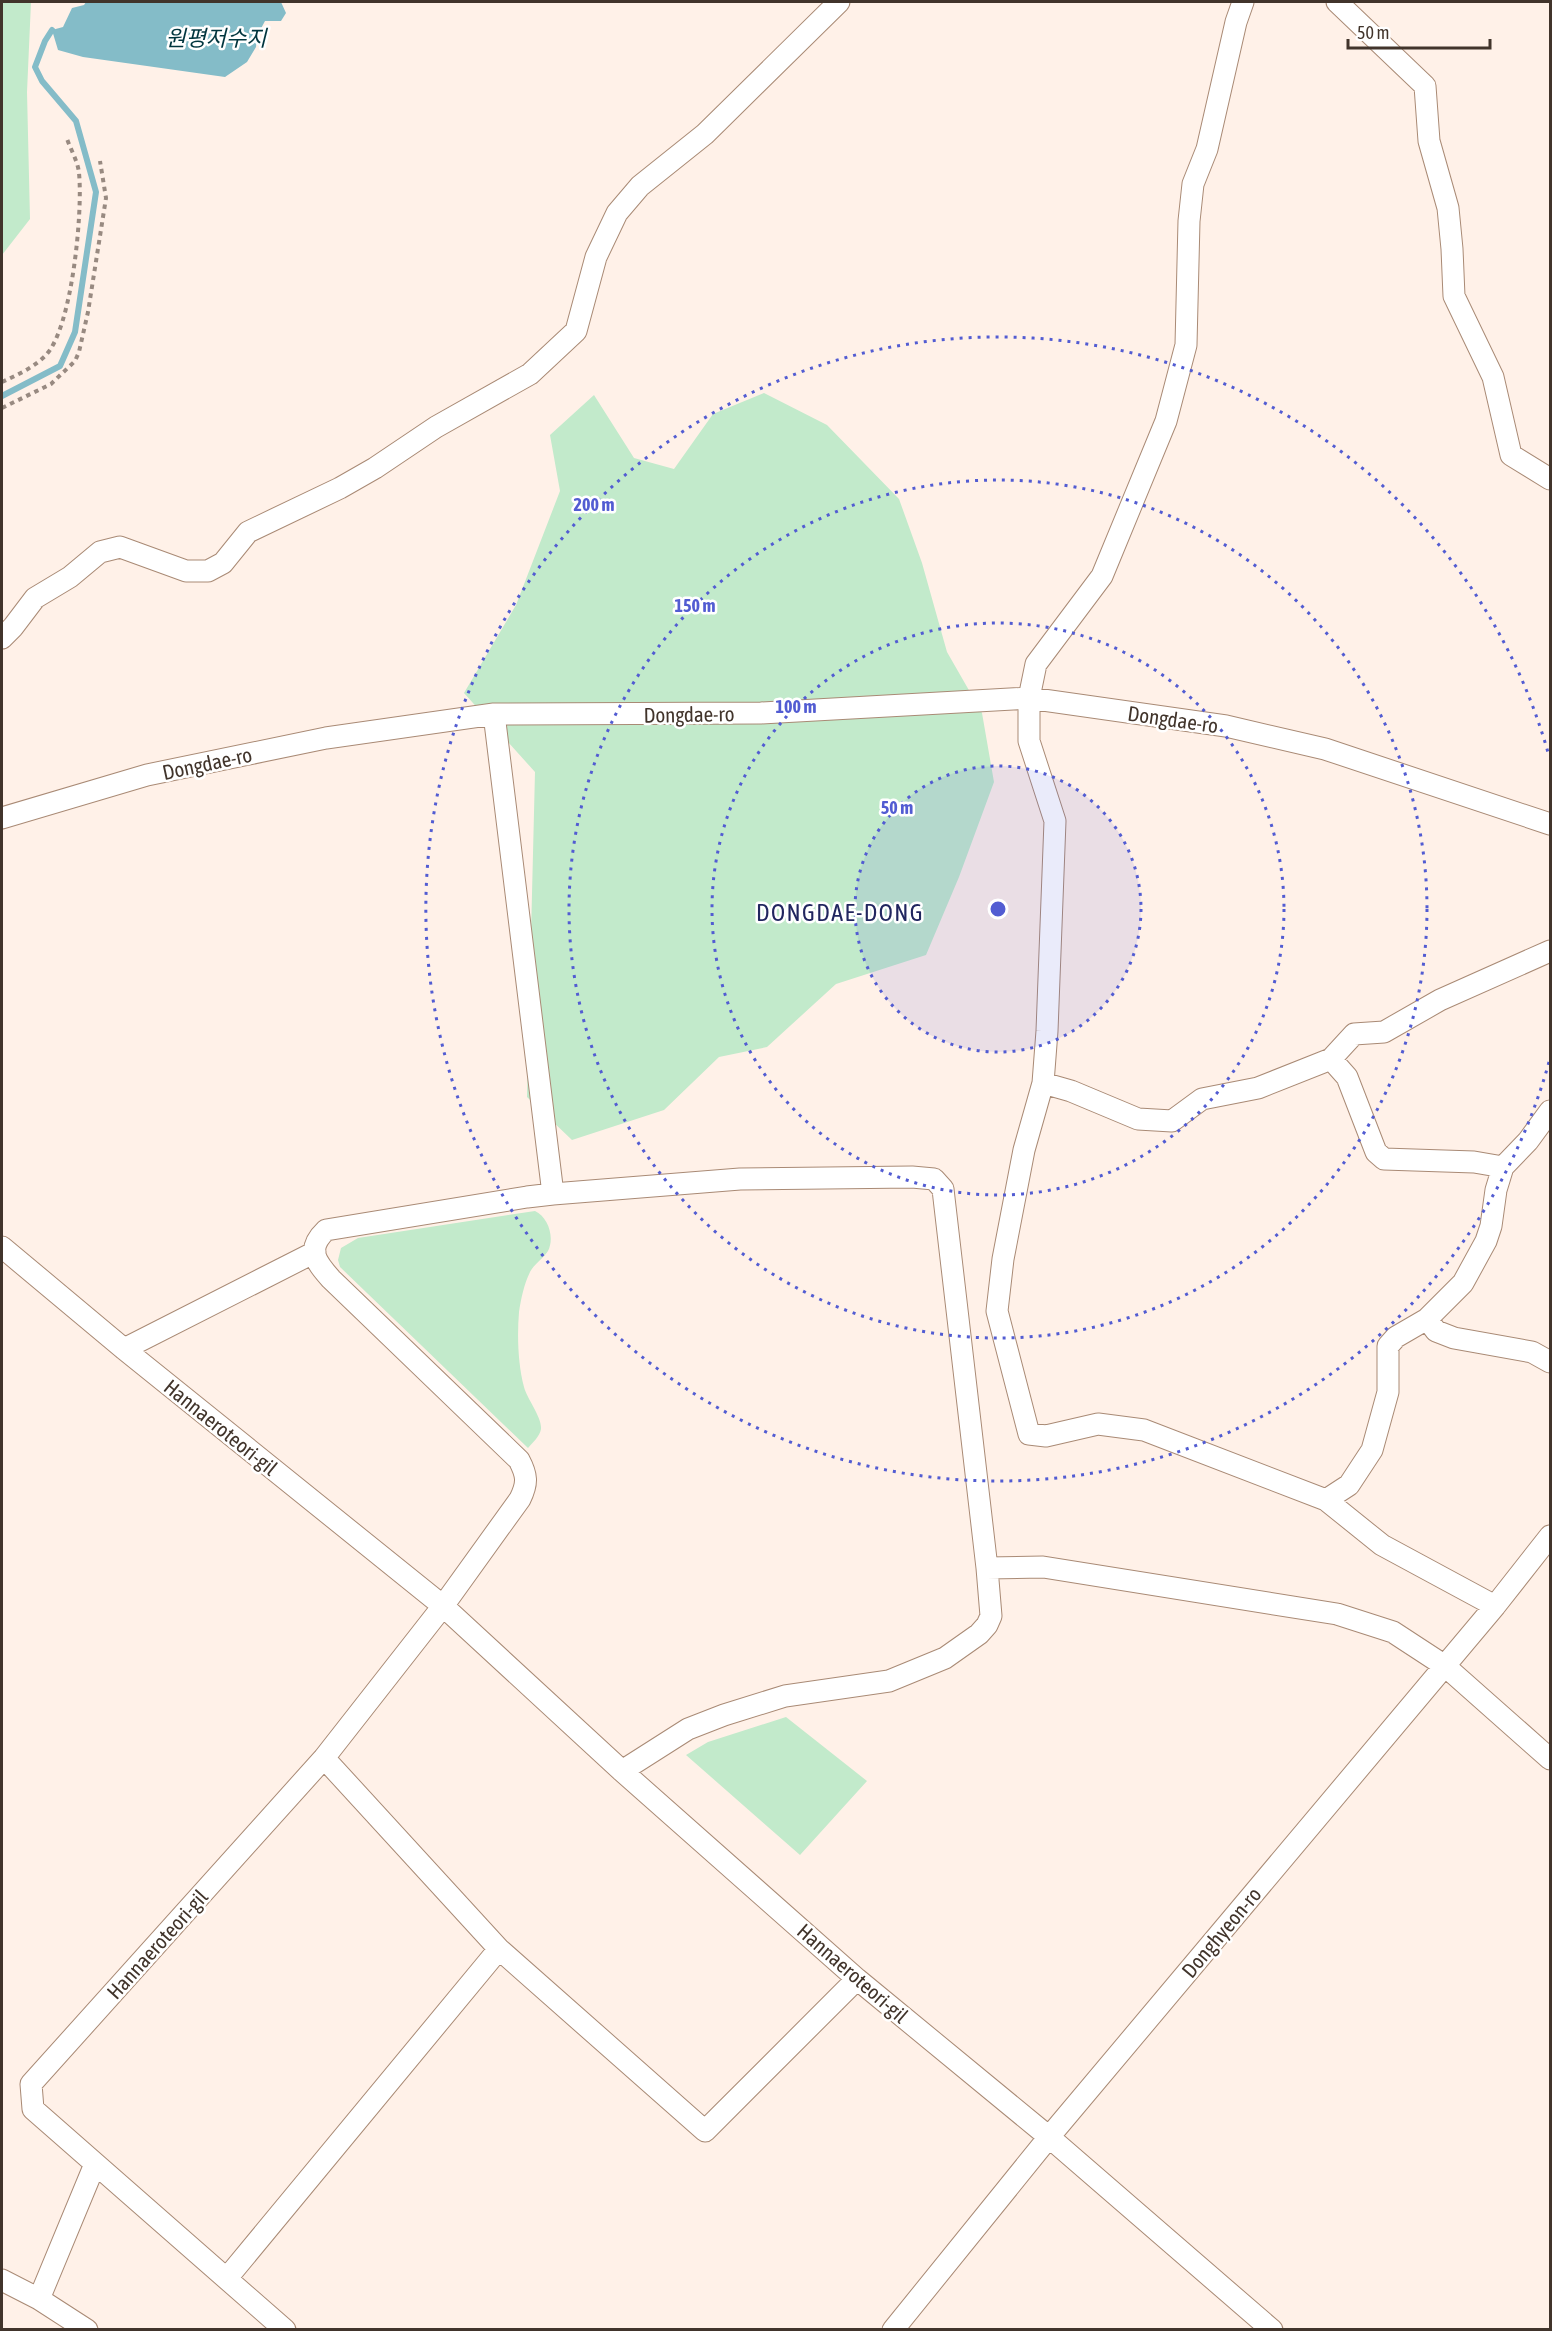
<svg xmlns="http://www.w3.org/2000/svg" width="1552" height="2331" font-family="'Asap Condensed','Noto Sans KR',sans-serif">
<style>
.green{fill:#c2eacb}
.water{fill:#84bcc8}
.lines{fill:none;stroke-linecap:round;stroke-linejoin:round}
.stream{stroke:#84bcc8;stroke-width:6}
.minor-casing{stroke:#a98a75;stroke-width:23}
.path{stroke:#988a81;stroke-width:4;stroke-dasharray:4.5 4.5;stroke-linecap:butt}
.minor{stroke:#fff;stroke-width:21}
.ring{fill:none;stroke:#525cd2;stroke-width:3;stroke-dasharray:3 6}
.labels{text-anchor:middle;dominant-baseline:central;stroke-width:5;stroke-linejoin:round;paint-order:stroke}
.street-label{font-size:21px;fill:#41342b;stroke:#fff}
.water-label{font-size:22px;font-style:italic;fill:#00353e;stroke:#fff}
.quarter-label{font-size:24px;letter-spacing:1.5px;fill:#21265f;stroke:#fff}
.centre{fill:#525cd2;stroke:#fff;stroke-width:3}
.ring-label{font-size:18px;text-anchor:middle;font-weight:bold;fill:#525cd2;stroke:#fff;stroke-width:5;stroke-linejoin:round;paint-order:stroke}
</style>
<rect width="100%" height="100%" fill="#fff1e8"/>
<!-- green -->
<path class="green" d="M2 2H31L27 92 30 219 2 255Z
M764 393 827 425 899 499 922 563 947 652 982 713 994 782 959 877 926 955 836 984 767 1047 719 1057 664 1110 572 1140 527 1097 535 772 464 693 516 605 560 491 550 435 594 395 634 458 674 469 713 414Z
M535 1211C548 1217 555 1237 548 1251 543 1259 534 1264 530 1272 524 1284 521 1299 519 1312 517 1336 518 1364 524 1387 527 1399 542 1417 541 1429 540 1436 533 1442 528 1448L340 1267 338 1260 341 1248 358 1238Z
M786 1717 867 1781 800 1855 686 1755 708 1742Z"/>
<!-- water -->
<path class="water" d="M86 2H281L286 13 281 21H265L257 36 256 47 247 62 225 77 83 57 58 50 52 30 63 27 72 8 84 5Z"/>
<g class="lines">
<!-- stream -->
<path class="stream" d="M2 396 60 366 75 332 96 192 76 121 42 81 35 67 45 41 52 30"/>
<defs>
<path id="minor" d="M1243 2 1236 22 1207 149 1193 184 1189 221 1186 345 1166 421 1102 576 1036 664 1029 698V741L1055 821 1047 1031 1043 1083 1024 1150 1003 1259 997 1311 1029 1434 1046 1436 1098 1424 1144 1430 1326 1500 1382 1545 1495 1606
M1337 2 1425 86 1429 141 1448 208 1452 249 1454 296 1493 377 1511 455 1550 479
M2 638 13 627 35 598 70 577 100 552 120 547 186 571H208L223 563 248 532 340 488 375 468 436 427 530 374 576 331 596 257 617 213 640 186 705 134 839 2
M494 714 553 1194
M2 818 147 775 326 738 494 714 761 713 1029 698 1226 726 1325 749 1550 824
M1331 1059 1347 1077 1376 1152 1384 1159 1474 1162 1503 1167
M1043 1083 1071 1091 1138 1119 1172 1121 1202 1099 1258 1088 1331 1059 1354 1034 1384 1032 1440 1000 1550 951
M2 1247 124 1349 443 1606 622 1771 857 1979 1049 2137 1272 2330
M1427 1319 1436 1331 1454 1338 1532 1352 1550 1362
M124 1349 315 1252
M1326 1500 1349 1485 1372 1450 1388 1392V1346L1396 1337 1427 1319 1463 1283 1486 1241 1491 1226 1496 1190 1503 1167 1528 1141 1550 1111
M987 1568 1043 1567 1337 1614 1393 1632 1445 1666 1550 1759
M324 1758 499 1949 705 2131 857 1979
M227 2278 499 1949
M2 2280 39 2299 87 2330
M39 2299 95 2164
M285 2330 33 2109 31 2084 324 1758 443 1606 520 1499C528 1483 527 1475 519 1460L331 1279C315 1261 306 1249 326 1230L527 1197 553 1194 740 1179 912 1177 934 1179 943 1189 944 1198 987 1568 991 1616 987 1625 979 1634 945 1658 889 1681 785 1696 724 1715 688 1729 622 1771
M893 2330 1049 2137 1495 1606 1550 1536"/>
</defs>
<!-- minor casing -->
<use href="#minor" class="minor-casing"/>
<!-- path -->
<path class="path" d="M2 382C17 375 33 368 45 356 72 330 83 212 79 173 78 162 71 150 67 139
M2 408 51 384 75 361 79 352 88 312 106 198 100 161"/>
<!-- minor -->
<use href="#minor" class="minor"/>
</g>
<!-- distance rings -->
<circle cx="998" cy="909" r="143" fill="#525cd2" fill-opacity=".12"/>
<g class="ring">
<circle cx="998" cy="909" r="143"/>
<circle cx="998" cy="909" r="286"/>
<circle cx="998" cy="909" r="429"/>
<path d="M1549 1062A572 572 0 1 1 1549 756"/>
</g>
<g class="labels">
<!-- street labels -->
<g class="street-label">
<text transform="translate(689 714) rotate(-1)">Dongdae-ro</text>
<text transform="translate(1173 719) rotate(8)">Dongdae-ro</text>
<text transform="translate(207 763) rotate(-12)">Dongdae-ro</text>
<text transform="translate(221 1427) rotate(39)">Hannaeroteori-gil</text>
<text transform="translate(1221 1932) rotate(-50)">Donghyeon-ro</text>
<text transform="translate(157 1944) rotate(-48)">Hannaeroteori-gil</text>
<text transform="translate(853 1973) rotate(41)">Hannaeroteori-gil</text>
</g>
<!-- water labels -->
<g class="water-label">
<text x="216" y="38">원평저수지</text>
</g>
<!-- quarter labels -->
<g class="quarter-label">
<text x="840" y="912">DONGDAE-DONG</text>
</g>
</g>
<circle cx="998" cy="909" r="9" class="centre"/>
<g class="ring-label">
<text x="594" y="511">200 m</text>
<text x="695" y="612">150 m</text>
<text x="796" y="713">100 m</text>
<text x="897" y="814">50 m</text>
</g>
<!-- border -->
<rect width="1552" height="2331" fill="none" stroke="#41342b" stroke-width="6"/>
<!-- scale -->
<path d="M1348 39v9h142v-9" fill="none" stroke="#41342b" stroke-width="3"/>
<text x="1357" y="39" font-size="18" fill="#41342b" stroke="#ffffff" stroke-width="4.5" paint-order="stroke">50 m</text>
</svg>
